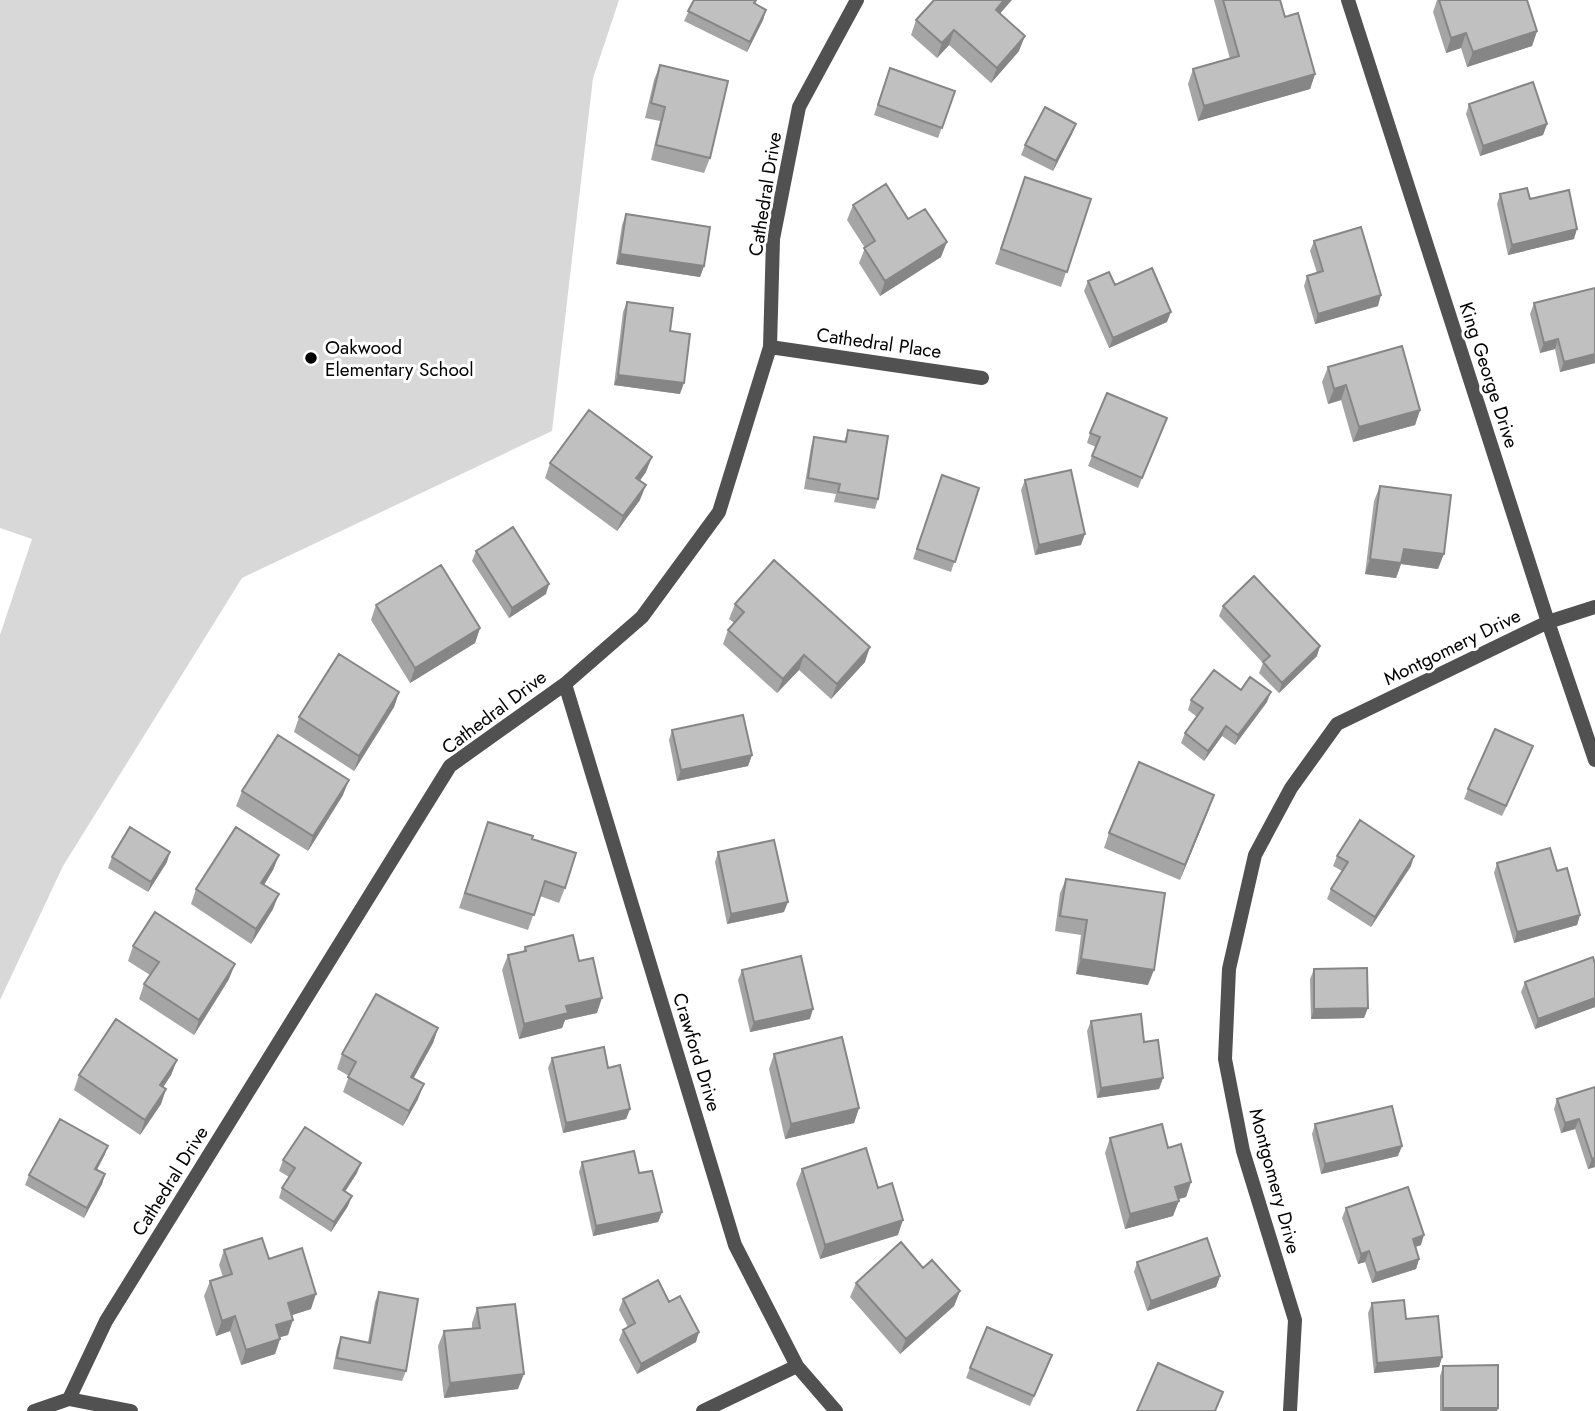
<svg xmlns="http://www.w3.org/2000/svg" width="1595" height="1411" font-family="Jost,sans-serif">
<style>
.green{fill:#d8d8d8}
.lines{fill:none;stroke-linecap:round;stroke-linejoin:round}
.street{stroke:#515151;stroke-width:14}
.wall{fill:#a5a5a5}
.shaded-wall{fill:#868686}
.building{fill:#c0c0c0;stroke:#868686;stroke-width:2}
.poi-dot{fill:#000;stroke:#fff;stroke-width:2.5}
.labels{text-anchor:middle;dominant-baseline:central;stroke-width:6;stroke-linejoin:round;paint-order:stroke}
.street-label{font-size:19px;fill:#000;stroke:#fff}
.poi-label{font-size:19px;fill:#000;stroke:#fff;text-anchor:start}
</style>
<rect width="100%" height="100%" fill="#fff"/>
<!-- green -->
<path class="green" d="M0 0H619L593 78 552 431 242 578 63 866 0 1000V635L32 539 0 528Z"/>
<g class="lines">
<!-- street -->
<path class="street" d="M1348 0 1548 622 1595 760
M770 347 982 378
M565 684 735 1245 797 1366 836 1411
M69 1399 131 1411
M34 1411 69 1399 106 1321 450 766 565 684 642 617 719 512 770 347 773 239 799 107 857 0
M703 1411 797 1366
M1290 1411 1295 1320 1243 1151 1225 1059 1229 969 1255 855 1291 788 1337 724 1548 622 1595 607"/>
</g>
<!-- wall -->
<path class="wall" d="M694 0H757L755 4 766 10 763 20 747 52 684 21Z
M1214 0H1280L1285 17 1315 74 1310 89 1198 121 1188 84 1193 69 1230 59Z
M1437 0H1527L1537 31 1532 46 1467 67 1461 48 1446 53 1433 12Z
M1000 14 1019 51 991 83 949 45 937 58 911 35 916 20Z
M660 65 710 158 704 173 651 160 660 121 645 118 654 80Z
M890 68 955 91 938 138 874 115Z
M1469 104 1547 124 1543 135 1480 156 1466 114Z
M1072 134 1053 171 1021 155 1025 145Z
M1025 177 1091 199 1061 287 995 264Z
M1500 194 1530 199 1574 239 1508 255 1497 204Z
M853 205 908 219 941 257 880 296 859 263 865 248 847 220Z
M626 214 704 266 700 277 616 264 622 225Z
M1314 241 1378 306 1315 324 1304 286 1307 276 1317 273 1310 251Z
M1088 281 1115 285 1167 322 1109 348 1084 291Z
M1595 288V363L1560 372 1555 349 1540 353 1530 314 1534 303Z
M627 302 670 331 680 394 614 385 623 312Z
M1328 367 1420 410 1415 425 1353 442 1341 400 1328 404 1322 382Z
M1167 418 1138 488 1088 466 1096 447 1087 443 1090 433Z
M848 430 878 499 875 509 834 502 836 494 804 489 811 447 814 437 844 442Z
M550 463 646 472 640 480V500L617 531 545 478Z
M942 475 979 488 951 572 913 559Z
M1025 480 1081 545 1035 555 1021 490Z
M1380 486 1438 569 1401 564 1396 578 1365 574 1374 501Z
M476 551 546 594 509 618 472 561Z
M735 604 865 662 831 699 799 670 777 693 723 644 728 630 734 623 729 619Z
M376 605 480 628 475 643 410 683 371 620Z
M1223 606 1317 656 1279 693 1259 673 1263 663 1219 616Z
M1241 690 1267 702 1235 745 1222 736 1204 761 1181 743 1185 733 1197 717 1188 710 1191 700Z
M399 692 394 707 354 771 294 732 299 717Z
M672 730 752 755 748 766 677 781 669 740Z
M1533 746 1502 816 1464 799 1468 789Z
M242 791 343 795 308 851 236 806Z
M1209 809 1180 880 1104 848 1109 833Z
M488 822 532 839 565 888 559 903 540 896 528 930 459 908Z
M718 852 784 912 727 924 715 862Z
M279 855 273 870 264 885 273 909 251 944 191 904 196 889Z
M1337 856 1411 866 1371 927 1327 899 1331 889 1342 871 1333 866Z
M112 857 167 862 148 892 108 868Z
M1497 863 1557 871 1580 915 1577 925 1514 943 1494 873Z
M1066 879 1148 985 1076 974 1081 935 1055 931 1060 893Z
M133 946 229 979 194 1035 139 999 144 984 150 975 128 961Z
M525 947 579 961 597 1013 565 1020 562 1028 519 1039 502 970 508 955 523 952Z
M1595 964V1007L1535 1029 1521 992 1525 982Z
M1314 969 1364 1018 1311 1019 1310 979Z
M742 970 810 1019 750 1032 738 980Z
M1091 1021 1144 1042 1163 1078 1159 1089 1097 1098 1087 1031Z
M438 1028 433 1043 413 1078 418 1099 403 1126 343 1092 349 1076 337 1069 342 1054Z
M774 1054 859 1108 854 1123 785 1139 769 1069Z
M552 1058 608 1068 630 1109 626 1119 563 1133 548 1068Z
M177 1060 171 1075 163 1087 166 1089 161 1104 140 1135 74 1090 79 1075Z
M1595 1087V1167L1588 1169 1575 1129 1561 1133 1554 1109 1557 1099Z
M1315 1124 1398 1156 1321 1174 1312 1134Z
M1110 1138 1168 1148 1191 1182 1186 1197 1178 1199 1173 1216 1125 1229 1105 1153Z
M108 1146 104 1156 97 1169 105 1174 102 1184 84 1218 25 1185 29 1175Z
M283 1160 357 1173 345 1192 348 1206 331 1232 279 1198 282 1188 289 1177 279 1171Z
M582 1162 639 1173 662 1212 658 1222 593 1236 579 1172Z
M802 1169 878 1188 898 1235 820 1259 796 1184Z
M1346 1208 1421 1245 1415 1247 1419 1259 1416 1269 1372 1283 1365 1262 1358 1264 1342 1218Z
M224 1250 269 1259 311 1309 292 1315 288 1335 280 1337V1339L275 1354 241 1365 230 1331 216 1336 204 1296 210 1281 223 1277 219 1265Z
M1137 1262 1220 1276 1216 1287 1147 1311 1134 1272Z
M923 1268 960 1291 954 1306 900 1354 850 1297 856 1283Z
M379 1292 406 1371 402 1381 333 1369 337 1348 341 1337 368 1342 375 1302Z
M623 1299 669 1302 696 1342 637 1374 619 1340 623 1330 628 1327 619 1310Z
M1372 1303 1406 1319 1442 1357 1439 1367 1374 1373 1368 1313Z
M477 1308 518 1389 444 1398 438 1346 444 1331 472 1328V1323Z
M1052 1355 1030 1406 966 1378 970 1368Z
M1443 1366 1498 1408 1497 1411H1440V1376Z"/>
<!-- shaded-wall -->
<path class="shaded-wall" d="M1004 0H1012L990 25 996 10Z
M766 10 763 20 747 52 750 42Z
M954 30 949 45 937 58 942 43Z
M1537 31 1532 46 1467 67 1473 52Z
M1466 33 1461 48 1446 53 1451 38Z
M1025 36 1019 51 991 83 997 68Z
M1315 74 1310 89 1198 121 1204 106Z
M1076 124 1072 134 1053 171 1056 161Z
M1547 124 1543 135 1480 156 1483 146Z
M1577 229 1574 239 1508 255 1512 245Z
M947 242 941 257 880 296 885 281Z
M620 254 704 266 700 277 616 264Z
M1381 295 1378 306 1315 324 1318 314Z
M1171 312 1167 322 1109 348 1113 338Z
M1558 339 1555 349 1540 353 1544 343Z
M1595 354V363L1560 372 1564 362Z
M618 375 684 383 680 394 614 385Z
M1346 385 1341 400 1328 404 1334 389Z
M1420 410 1415 425 1353 442 1359 427Z
M652 457 646 472 631 493 636 478Z
M646 485 640 500 617 531 623 516Z
M1085 534 1081 545 1035 555 1039 545Z
M1404 549 1444 554 1438 569 1401 564 1396 578 1365 574 1370 559Z
M549 584 546 594 509 618 512 608Z
M480 628 475 643 410 683 415 668Z
M1320 646 1317 656 1279 693 1282 683Z
M870 647 865 662 831 699 837 684Z
M804 655 799 670 777 693 783 679Z
M399 692 394 707 354 771 359 756Z
M1271 692 1267 702 1235 745 1238 735Z
M1226 726 1222 736 1204 761 1208 751Z
M1533 746 1529 756 1502 816 1506 806Z
M752 755 748 766 677 781 681 770Z
M349 780 343 795 308 851 313 836Z
M1214 795 1209 809 1180 880 1185 865Z
M170 852 167 862 148 892 151 882Z
M279 855 273 870 256 898 261 883Z
M1414 856 1411 866 1371 927 1375 917Z
M279 894 273 909 251 944 256 929Z
M788 902 784 912 727 924 731 914Z
M1580 915 1577 925 1514 943 1517 932Z
M1081 959 1154 970 1148 985 1076 974Z
M235 964 229 979 194 1035 199 1020Z
M602 998 597 1013 565 1020 562 1028 519 1039 524 1024 566 1006Z
M1595 998V1007L1535 1029 1538 1019Z
M1368 1008 1364 1018 1311 1019 1314 1009Z
M813 1009 810 1019 750 1032 754 1022Z
M438 1028 433 1043 406 1092 411 1077Z
M177 1060 171 1075 155 1100 160 1085Z
M1163 1078 1159 1089 1097 1098 1101 1088Z
M424 1084 418 1099 403 1126 409 1111Z
M166 1089 161 1104 140 1135 145 1120Z
M859 1108 854 1123 785 1139 791 1124Z
M630 1109 626 1119 563 1133 566 1123Z
M1579 1119 1575 1129 1561 1133 1565 1123Z
M108 1146 104 1156 92 1179 95 1169Z
M1402 1146 1398 1156 1321 1174 1325 1164Z
M1595 1158V1167L1588 1169 1592 1159Z
M361 1163 357 1173 339 1200 343 1190Z
M105 1174 102 1184 84 1218 87 1208Z
M1191 1182 1186 1197 1169 1202 1175 1187Z
M352 1196 348 1206 331 1232 334 1222Z
M1179 1201 1173 1216 1125 1229 1130 1214Z
M662 1212 658 1222 593 1236 596 1226Z
M903 1220 898 1235 820 1259 825 1245Z
M1424 1235 1421 1245 1409 1249 1413 1239Z
M1369 1251 1365 1262 1358 1264 1361 1254Z
M1419 1259 1416 1269 1372 1283 1376 1273Z
M1220 1276 1216 1287 1147 1311 1151 1301Z
M960 1291 954 1306 900 1354 906 1339Z
M316 1294 311 1309 283 1318 288 1303Z
M235 1316 230 1331 216 1336 222 1321Z
M293 1320 288 1335 270 1340 276 1325Z
M699 1332 696 1342 637 1374 641 1364Z
M280 1339 275 1354 241 1365 246 1350Z
M1442 1357 1439 1367 1374 1373 1377 1363Z
M524 1374 518 1389 444 1398 450 1383Z
M1443 1408H1498L1497 1411H1442Z"/>
<!-- building -->
<path class="building" d="M694 0H756L754 3 766 10 750 42 688 11Z
M934 0H1004L996 10 1025 36 997 68 954 30 942 43 916 20Z
M1223 0H1280L1285 17 1298 13 1315 74 1204 106 1193 69 1239 56Z
M1439 0H1527L1537 31 1473 52 1466 33 1451 38Z
M660 65 728 81 710 158 656 145 665 107 651 103Z
M890 68 955 91 942 128 878 105Z
M1533 82 1547 124 1483 146 1469 104Z
M1045 107 1076 124 1056 161 1025 145Z
M1025 177 1091 199 1067 272 1001 249Z
M886 184 908 219 925 209 947 242 885 281 864 248 875 241 853 205Z
M1527 188 1530 199 1569 190 1577 229 1512 245 1500 194Z
M626 214 710 227 704 266 620 254Z
M1361 227 1381 295 1318 314 1307 276 1323 271 1314 241Z
M1152 268 1171 312 1113 338 1088 281 1109 272 1115 285Z
M1595 288V354L1564 362 1558 339 1544 343 1534 303Z
M627 302 673 308 670 331 690 334 684 383 618 375Z
M1402 346 1420 410 1359 427 1346 385 1334 389 1328 367Z
M1107 393 1167 418 1142 478 1092 456 1100 437 1090 433Z
M589 410 652 457 636 478 646 485 623 516 550 463Z
M848 430 888 436 878 499 838 492 840 484 808 478 814 437 846 442Z
M1071 470 1085 534 1039 545 1025 480Z
M942 475 979 488 955 562 917 549Z
M1380 486 1451 495 1444 554 1404 549 1401 563 1370 559Z
M513 527 549 584 512 608 476 551Z
M774 560 870 647 837 684 804 655 783 679 728 630 744 612 735 604Z
M441 565 480 628 415 668 376 605Z
M1254 576 1320 646 1282 683 1263 662 1270 656 1223 606Z
M339 654 399 692 359 756 299 717Z
M1214 670 1241 690 1250 677 1271 692 1238 735 1226 726 1208 751 1185 733 1203 708 1191 700Z
M743 715 752 755 681 770 672 730Z
M1495 729 1533 746 1506 806 1468 789Z
M278 735 349 780 313 836 242 791Z
M1139 762 1214 795 1185 865 1109 833Z
M1360 820 1414 856 1375 917 1331 889 1348 862 1337 856Z
M488 822 533 836 532 839 576 853 565 888 545 881 534 915 465 893Z
M130 827 170 852 151 882 112 857Z
M236 827 279 855 261 883 279 894 256 929 196 889Z
M774 840 788 902 731 914 718 852Z
M1550 848 1557 871 1567 868 1580 915 1517 932 1497 863Z
M1066 879 1165 893 1154 970 1081 959 1087 920 1060 916Z
M155 912 235 964 199 1020 144 984 159 962 133 946Z
M573 935 579 961 593 958 602 998 566 1006 568 1013 524 1024 508 955 526 951 525 947Z
M801 956 813 1009 754 1022 742 970Z
M1593 957 1595 964V998L1538 1019 1525 982Z
M1367 968 1368 1008 1314 1009V969Z
M376 994 438 1028 411 1077 424 1084 409 1111 348 1077 356 1062 342 1054Z
M1141 1014 1144 1042 1158 1040 1163 1078 1101 1088 1091 1021Z
M116 1019 177 1060 160 1085 166 1089 145 1120 79 1075Z
M842 1037 859 1108 791 1124 774 1054Z
M604 1047 608 1068 620 1065 630 1109 566 1123 552 1058Z
M1595 1087V1158L1592 1159 1579 1119 1565 1123 1557 1099Z
M1392 1106 1402 1146 1325 1164 1315 1124Z
M60 1119 108 1146 95 1169 105 1174 87 1208 29 1175Z
M1162 1124 1168 1148 1181 1144 1191 1182 1175 1187 1179 1201 1130 1214 1110 1138Z
M305 1127 361 1163 343 1190 352 1196 334 1222 282 1188 295 1168 283 1160Z
M866 1148 878 1188 892 1183 903 1220 825 1245 802 1169Z
M634 1151 639 1173 652 1171 662 1212 596 1226 582 1162Z
M1408 1187 1424 1235 1413 1239 1419 1259 1376 1273 1369 1251 1361 1254 1346 1208Z
M262 1238 269 1259 302 1248 316 1294 288 1303 293 1320 276 1325 280 1339 246 1350 235 1316 222 1321 210 1281 232 1274 224 1250Z
M1207 1238 1220 1276 1151 1301 1137 1262Z
M901 1242 923 1268 932 1260 960 1291 906 1339 856 1283Z
M658 1280 669 1302 680 1296 699 1332 641 1364 623 1330 635 1323 623 1299Z
M379 1292 418 1299 406 1371 337 1358 341 1337 370 1343Z
M1404 1300 1406 1319 1438 1316 1442 1357 1377 1363 1372 1303Z
M515 1304 524 1374 450 1383 444 1331 480 1328 477 1308Z
M987 1327 1052 1355 1034 1396 970 1368Z
M1158 1363 1223 1392 1215 1411H1137Z
M1498 1365V1408H1443V1366Z"/>
<!-- markers -->
<circle class="poi-dot" cx="311" cy="358" r="7"/>
<g class="labels">
<!-- street labels -->
<g class="street-label">
<text transform="translate(765 194) rotate(-81)">Cathedral Drive</text>
<text transform="translate(879 343) rotate(8)">Cathedral Place</text>
<text transform="translate(1489 375) rotate(72)">King George Drive</text>
<text transform="translate(1452 647) rotate(-26)">Montgomery Drive</text>
<text transform="translate(494 712) rotate(-37)">Cathedral Drive</text>
<text transform="translate(697 1052) rotate(73)">Crawford Drive</text>
<text transform="translate(170 1181) rotate(-58)">Cathedral Drive</text>
<text transform="translate(1275 1181) rotate(75)">Montgomery Drive</text>
</g>
<!-- poi labels -->
<g class="poi-label">
<text x="325" y="347">Oakwood<tspan x="325" dy="22">Elementary School</tspan></text>
</g>
</g>
</svg>
